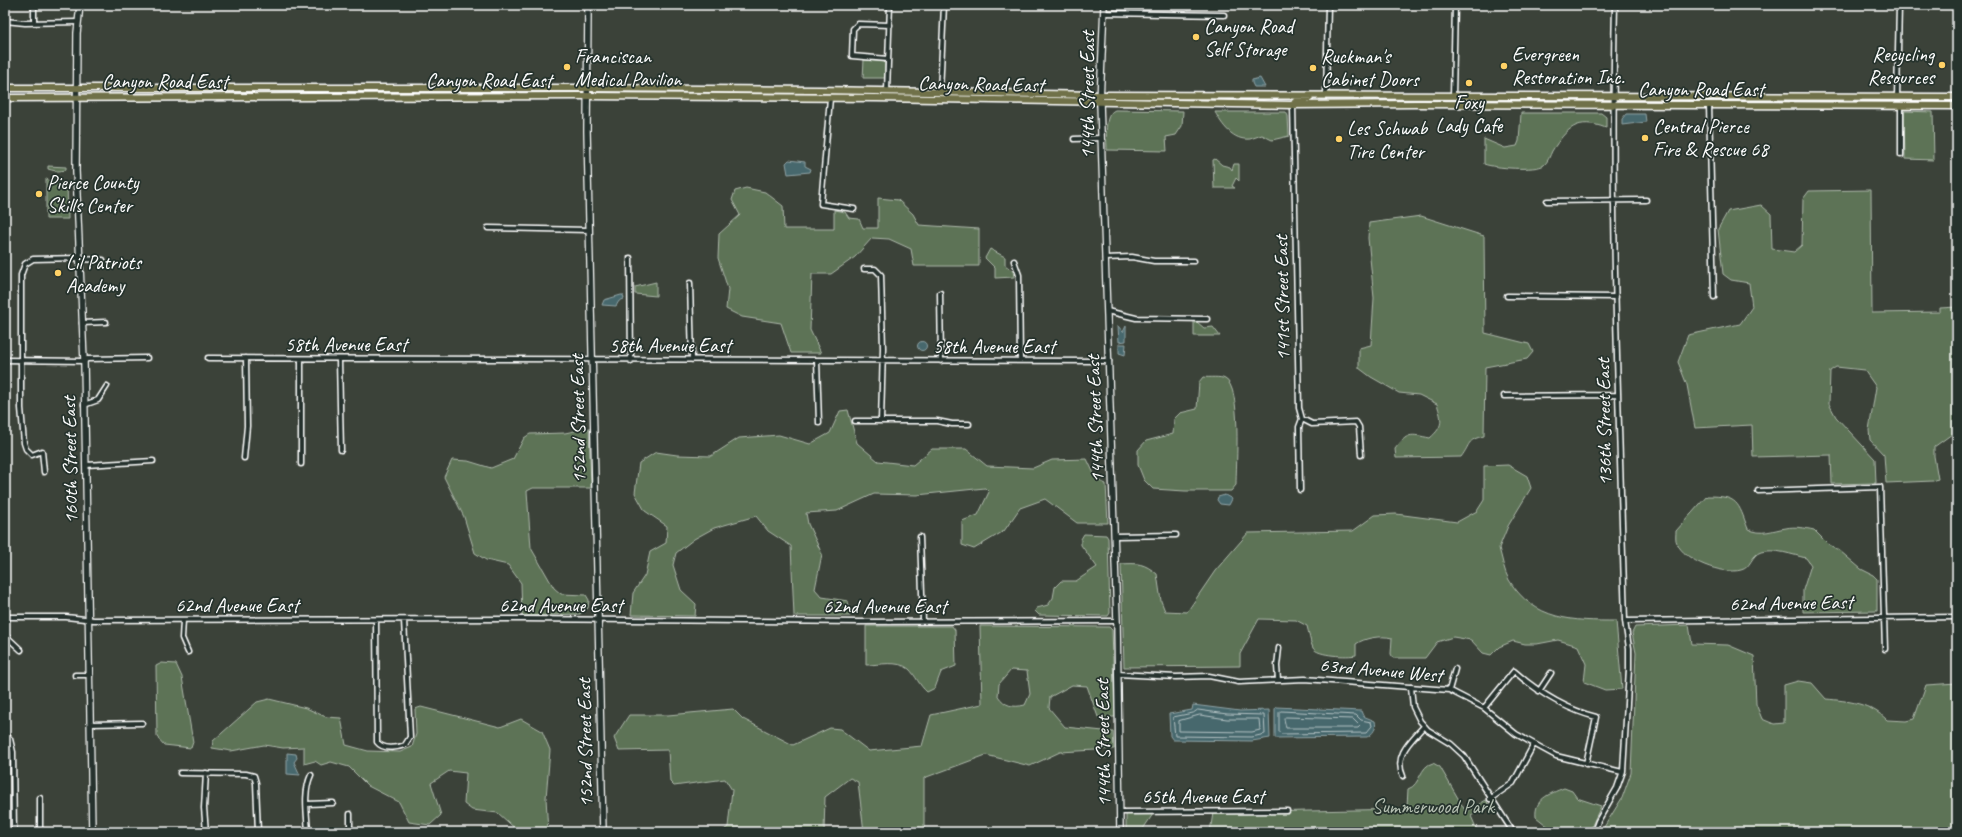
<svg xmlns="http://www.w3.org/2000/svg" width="1962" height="837" font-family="Caveat,sans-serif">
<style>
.green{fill:#5d7357;stroke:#aeb9ab;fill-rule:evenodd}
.water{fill:#47686d;stroke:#91a4a7}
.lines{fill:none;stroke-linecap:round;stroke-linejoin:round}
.shore{stroke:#b5c3c5;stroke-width:1}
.street-casing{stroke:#fff;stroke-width:7}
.secondary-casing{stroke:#fff;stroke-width:8}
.primary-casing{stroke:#fff;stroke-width:9}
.street{stroke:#26332d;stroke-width:4}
.secondary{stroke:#26332d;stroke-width:5.5}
.primary{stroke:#6f714a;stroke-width:6}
.poi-dot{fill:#ffd166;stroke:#26332d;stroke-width:1.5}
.labels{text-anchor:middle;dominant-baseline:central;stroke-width:3.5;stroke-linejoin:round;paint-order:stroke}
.poi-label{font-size:20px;fill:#fff;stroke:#26332d;text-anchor:start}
.street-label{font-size:20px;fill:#fff;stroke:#26332d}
.park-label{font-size:20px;fill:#b6c0b3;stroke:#26332d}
</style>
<rect width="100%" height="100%" fill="#3b4239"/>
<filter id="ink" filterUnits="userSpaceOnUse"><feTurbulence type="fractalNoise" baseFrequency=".025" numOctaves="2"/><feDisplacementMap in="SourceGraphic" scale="8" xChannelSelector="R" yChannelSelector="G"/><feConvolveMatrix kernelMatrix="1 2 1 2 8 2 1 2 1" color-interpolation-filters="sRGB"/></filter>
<g filter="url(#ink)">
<!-- green -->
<path class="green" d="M864 60 885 62V78H863Z
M1115 110 1183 111 1182 126 1176 135 1166 137 1167 151 1107 150C1107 138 1103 115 1115 110Z
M1904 111 1933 112 1934 160 1905 159Z
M1215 112H1286L1288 116 1289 136 1272 140 1262 135C1258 136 1254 138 1250 139 1233 141 1222 125 1215 112Z
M1521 113H1601L1606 117V128C1577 117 1567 128 1552 151 1550 155 1548 162 1544 165 1536 171 1494 168 1484 164V139L1505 148 1517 146 1519 141Z
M1215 159 1222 165 1230 167 1232 170 1234 164H1239V181L1236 178 1232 186 1235 188H1214L1213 160Z
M48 166 66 167V170C58 171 58 172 48 169Z
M46 179 55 183H67L68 219H46Z
M746 188 765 192 783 206 784 229H834V210L845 212 849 218 859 219 863 228H878V198L898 200 913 214 919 225 979 229V266H914L911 249 889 239 872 238 855 257 831 274H812L810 330 821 353H791L781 323 742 317 726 309 728 289 718 258 719 234 740 215 732 200 735 191Z
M1871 190 1872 313 1940 312V308L1957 307V434H1952L1934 447V456L1938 479 1933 481 1886 483 1884 455 1870 440 1869 430 1876 387 1864 370 1836 367 1830 371 1829 404 1836 417 1875 459 1876 483 1832 484 1831 455 1753 457 1752 425 1695 428 1687 385 1678 362 1688 335 1740 324 1752 307 1749 283 1731 280 1723 274 1718 229 1728 211 1761 205 1771 214 1772 249 1794 252 1802 245 1803 199 1809 191Z
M1421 216 1484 236 1485 333 1529 344 1533 352 1527 359 1485 367 1484 436C1466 440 1471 444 1461 457L1396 458 1395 449C1408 432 1410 434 1430 438 1444 426 1442 420 1437 404L1419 395 1399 393 1371 377 1359 368V348L1371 345 1374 298 1368 238 1369 223Z
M990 249 1005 257V265L1013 271 1014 277 995 278V268L985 258Z
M656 282V296L635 294V287Z
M1194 322H1197L1204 328 1213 327 1220 336H1194Z
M1203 377C1209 378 1220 376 1225 379 1242 387 1236 466 1236 485L1231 491H1185L1153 489 1144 480 1138 465V450L1146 441 1173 434 1174 419 1180 413 1197 409 1199 382Z
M848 410 857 443 878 461 913 465 932 449H966L987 466 1033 468 1052 460 1087 459 1097 480 1106 484 1108 523H1077L1045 499 1020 508 1004 531 974 549 962 545V521L978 515 989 492 985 488 917 495 874 494 837 511 806 513 808 524 822 554 815 589 822 597 848 601 850 616H794L791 546 768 531 756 516 714 528 694 539 676 553 673 565 681 590 696 604 695 616 631 615 633 593 645 575 650 552 666 543 667 526 645 511 635 493 639 463 656 452 677 455 711 456 739 438 779 435 810 444 830 433 840 411Z
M589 428 591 488H533L527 491 531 548 554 588 561 594 586 595 589 600 588 608 580 614 522 616 521 583 508 565 486 560 475 553 464 517 444 477 452 460 468 461 491 468 513 459 524 438 530 434 565 433Z
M1508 465 1527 476 1531 488 1508 526 1499 548C1502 558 1504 571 1509 580 1534 621 1574 621 1616 621L1622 689 1605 690 1584 682 1586 664 1578 646 1558 640 1537 644H1525L1513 641 1499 647 1491 655 1483 653 1471 640 1453 637 1437 642 1425 658H1393L1391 654 1392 638C1381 635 1364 638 1356 644V655C1348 657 1317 656 1313 648 1310 642 1309 633 1307 626L1296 620 1259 619 1240 654V666L1124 667 1121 564C1138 563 1144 563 1157 574L1161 601 1165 611 1187 612 1215 571 1248 533 1353 531 1375 515 1396 514 1457 522 1477 511 1484 500V466Z
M1707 496C1738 496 1738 502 1748 529 1762 536 1772 530 1786 528 1795 526 1805 528 1814 530L1828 544 1840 551 1861 569 1873 575 1877 579V611L1803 612V590L1811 565 1806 558C1793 555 1774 548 1761 552 1751 555 1751 568 1741 570 1723 575 1684 561 1677 543 1675 540 1676 534 1676 531Z
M1084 534 1106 535 1108 538 1110 613 1108 616 1039 615 1035 611 1037 608 1048 605 1053 598 1055 587 1061 581H1076L1097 567 1081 545V539Z
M1689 625 1692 644 1728 645 1754 656 1756 704 1762 719 1774 724 1784 723V685L1798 681 1812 683 1826 699C1849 701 1870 703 1887 720L1906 721 1914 719 1926 685 1957 683V832H1601L1622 798 1631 773 1636 653 1632 633 1635 627Z
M866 626H952L955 630 956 666 941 672 935 688 927 692C919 685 916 676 909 669 898 660 879 665 866 665Z
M980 626 1109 627 1112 630 1115 717H1098L1087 686 1072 685 1050 697 1049 708 1065 727 1113 732 1114 749 1060 752 1030 766 986 755 924 778V832H864L858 782 850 778 825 797 824 832H721L728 827 732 790 725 779 674 786 670 782 668 750 619 751 614 738 629 715H668L733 709 743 719 793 745 830 728 840 729 869 751 922 746 931 715 982 704ZM1011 670 1027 671 1030 694 1025 705C1013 708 1005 706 998 696L999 684Z
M162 663 176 664 182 677 193 742 191 748 164 745 157 737 156 666Z
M269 699 306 708 326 717 341 718 346 745 368 751 400 752 412 747 416 734 415 709 421 707 500 727 521 719 542 731 550 750 546 798 548 832H519L498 813 472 810 464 804 466 773 449 771 431 783 441 815 430 825 409 822 399 802 368 786 349 767 331 762 321 765 315 761 304 764V747L283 748 264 745 231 751 212 748 213 741 257 702Z
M1433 763 1440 767 1466 812 1486 800 1489 805 1471 816 1478 832H1210L1213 813 1404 809 1407 806 1408 789C1421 785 1419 766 1433 763Z
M1564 788 1572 791 1577 798 1601 806 1589 832H1555L1536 817C1534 799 1549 794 1564 788Z
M1126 814H1153L1141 832H1126Z"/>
<!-- water -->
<path class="water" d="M1260 78 1265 87H1254L1252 83V80Z
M1626 114H1645L1646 122 1622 125V119Z
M789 160 805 162V166L811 169 810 172 788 174 786 163Z
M621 295H623L624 299 619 301 616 306 602 305 604 300Z
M1118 326 1123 332 1126 326V341L1119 342Z
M917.5 346a4.5 4.5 0 1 1 9 0a4.5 4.5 0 1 1-9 0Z
M1119 344H1126L1125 355 1119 353Z
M1225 495 1232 499 1229 505 1220 504 1217 500 1218 497Z
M1193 705 1240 711 1269 710 1270 738 1252 741 1173 740 1170 736 1169 714 1192 710Z
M1276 707 1361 711 1363 716 1375 721C1377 728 1373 734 1367 737L1275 738V709Z
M287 753 296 754 297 758 294 762 300 775 287 774Z"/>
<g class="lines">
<!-- shore -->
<path class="shore" d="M1198 710 1227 714 1264 715 1265 734 1252 737 1175 736 1173 717 1193 713Z
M1281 711 1356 715 1361 720 1371 722 1372 726 1366 733 1281 734 1279 732V713Z
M1200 715 1227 719H1259L1260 730 1252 732 1179 731V721Z
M1286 717 1353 719 1360 726 1358 728H1286L1284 719Z"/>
<defs>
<path id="street" d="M1104 13 1224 15
M5 21 25 23 78 22
M34 23V5
M888 59 852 56 853 29 858 24 890 25
M887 91 890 5
M940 92 944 5
M1326 96 1328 5
M1453 96 1455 5
M1897 97 1899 5
M830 98 821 204 854 209
M1293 105 1299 408 1302 419 1299 427 1300 490
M1709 105 1714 297
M1074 139 1101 138
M1901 155V105
M1547 201 1646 200
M488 228 589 230
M630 258 631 361
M1105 258 1132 257 1154 261H1194
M80 259 103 260
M1014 261 1019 275 1020 361
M864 269H875L881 275 883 348 881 421
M690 283 692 360
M940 293 941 361
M1507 296 1616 297
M1107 311 1136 318 1207 319
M82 323 106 322
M208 358 1109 361
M301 359V464
M5 360 84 361 87 359 147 358
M339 360 341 450
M817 360 819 423
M1504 396 1618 395
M84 405 98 400 107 386
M1302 419 1312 424 1356 422 1359 427 1361 455
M855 421H937L952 424H969
M244 458 247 426 246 358
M86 465 153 461
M44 472 42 451 32 455 26 449 24 443 21 408V275L25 264 33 259 80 258
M1758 491 1880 487 1885 649
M1115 536 1176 535
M920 537 923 621
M5 617H66L94 620 523 619 860 622 1117 621
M183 620 182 638 188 652
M376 620 377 742C383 750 397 748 405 745L410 737 404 620
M1625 621 1957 617
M5 635 21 650
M1118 674 1176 677 1209 676 1239 682 1305 679 1449 690 1484 708 1516 734 1556 756 1622 772
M75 675H90
M1278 680 1277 666 1279 648
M1411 687 1413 707 1420 721 1428 730 1451 744 1464 756 1513 832
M1449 690 1455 669
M1539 691 1551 673
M1484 708 1514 671C1538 692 1565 709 1596 717L1586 764
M90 724 142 723
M5 734 10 739 13 752 14 832
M180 773 246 774 254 776 256 783 258 832
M1403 776C1393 755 1412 740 1424 726
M1490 799 1513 783 1534 744
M307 804 333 803
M1120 812 1287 811
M350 814V832
M40 832V798
M206 832 204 808 206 773
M308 832C307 814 303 792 311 775
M1594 832 1598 821 1617 788 1623 771 1629 669V648L1625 621C1619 416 1610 210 1615 5"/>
<path id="secondary" d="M80 5 77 33 76 171 84 361 92 832
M588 5 587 131 603 832
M1104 5 1100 102 1117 621 1120 832"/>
<path id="primary" d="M5 88H586L820 90 1100 95 1957 97
M5 98 586 96 876 98 1293 105 1417 104 1957 106
M1293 105 1295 102 1310 98"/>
</defs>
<!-- street casing -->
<use href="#street" class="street-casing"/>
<!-- secondary casing -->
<use href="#secondary" class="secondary-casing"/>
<!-- primary casing -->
<use href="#primary" class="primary-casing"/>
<!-- street -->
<use href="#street" class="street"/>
<!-- secondary -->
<use href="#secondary" class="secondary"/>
<!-- primary -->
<use href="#primary" class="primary"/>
</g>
</g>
<!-- markers -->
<g class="poi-dot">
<circle cx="1196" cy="37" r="4"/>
<circle cx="1942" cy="65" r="4"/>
<circle cx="1504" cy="66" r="4"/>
<circle cx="567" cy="67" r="4"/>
<circle cx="1313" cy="68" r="4"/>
<circle cx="1469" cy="83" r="4"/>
<circle cx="1645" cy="138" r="4"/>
<circle cx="1339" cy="139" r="4"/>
<circle cx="39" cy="194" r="4"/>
<circle cx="58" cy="273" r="4"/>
</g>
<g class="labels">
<!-- poi labels -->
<g class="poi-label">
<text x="1204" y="26">Canyon Road<tspan x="1204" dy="23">Self Storage</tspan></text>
<text x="1512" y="54">Evergreen<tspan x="1512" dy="23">Restoration Inc.</tspan></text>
<text x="1934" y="54" text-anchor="end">Recycling<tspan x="1934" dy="23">Resources</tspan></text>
<text x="575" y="56">Franciscan<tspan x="575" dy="23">Medical Pavilion</tspan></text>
<text x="1321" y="56">Ruckman's<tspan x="1321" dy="23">Cabinet Doors</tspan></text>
<text x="1469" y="102" text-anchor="middle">Foxy<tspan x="1469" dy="23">Lady Cafe</tspan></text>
<text x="1653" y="126">Central Pierce<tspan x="1653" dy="23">Fire &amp; Rescue 68</tspan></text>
<text x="1347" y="128">Les Schwab<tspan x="1347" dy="23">Tire Center</tspan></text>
<text x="47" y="182">Pierce County<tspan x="47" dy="23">Skills Center</tspan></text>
<text x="66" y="262">Lil Patriots<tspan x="66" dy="23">Academy</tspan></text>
</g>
<!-- street labels -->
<g class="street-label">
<text x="489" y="80">Canyon Road East</text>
<text x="165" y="81">Canyon Road East</text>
<text transform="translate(981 84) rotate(1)">Canyon Road East</text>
<text x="1701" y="89">Canyon Road East</text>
<text transform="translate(1087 95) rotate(-90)">144th Street East</text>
<text transform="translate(1282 298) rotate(-91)">141st Street East</text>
<text x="346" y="344">58th Avenue East</text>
<text x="670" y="345">58th Avenue East</text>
<text x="994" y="346">58th Avenue East</text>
<text transform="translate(578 419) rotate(-91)">152nd Street East</text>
<text transform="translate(1095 419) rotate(-92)">144th Street East</text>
<text transform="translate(1604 422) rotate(-91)">136th Street East</text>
<text transform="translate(70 460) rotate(-91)">160th Street East</text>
<text transform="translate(1791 603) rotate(-1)">62nd Avenue East</text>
<text x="237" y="605">62nd Avenue East</text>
<text x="561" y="605">62nd Avenue East</text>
<text x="885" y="606">62nd Avenue East</text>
<text transform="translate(1381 670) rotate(5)">63rd Avenue West</text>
<text transform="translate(585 743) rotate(-91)">152nd Street East</text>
<text transform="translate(1103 743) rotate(-91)">144th Street East</text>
<text x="1203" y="796">65th Avenue East</text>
</g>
<!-- park labels -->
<g class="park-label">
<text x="1433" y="806">Summerwood Park</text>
</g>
</g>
<!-- margin -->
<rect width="1962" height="837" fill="none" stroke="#26332d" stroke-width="20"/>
<rect x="10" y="10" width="1942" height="817" fill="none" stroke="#fff" stroke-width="1.5" filter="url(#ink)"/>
</svg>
